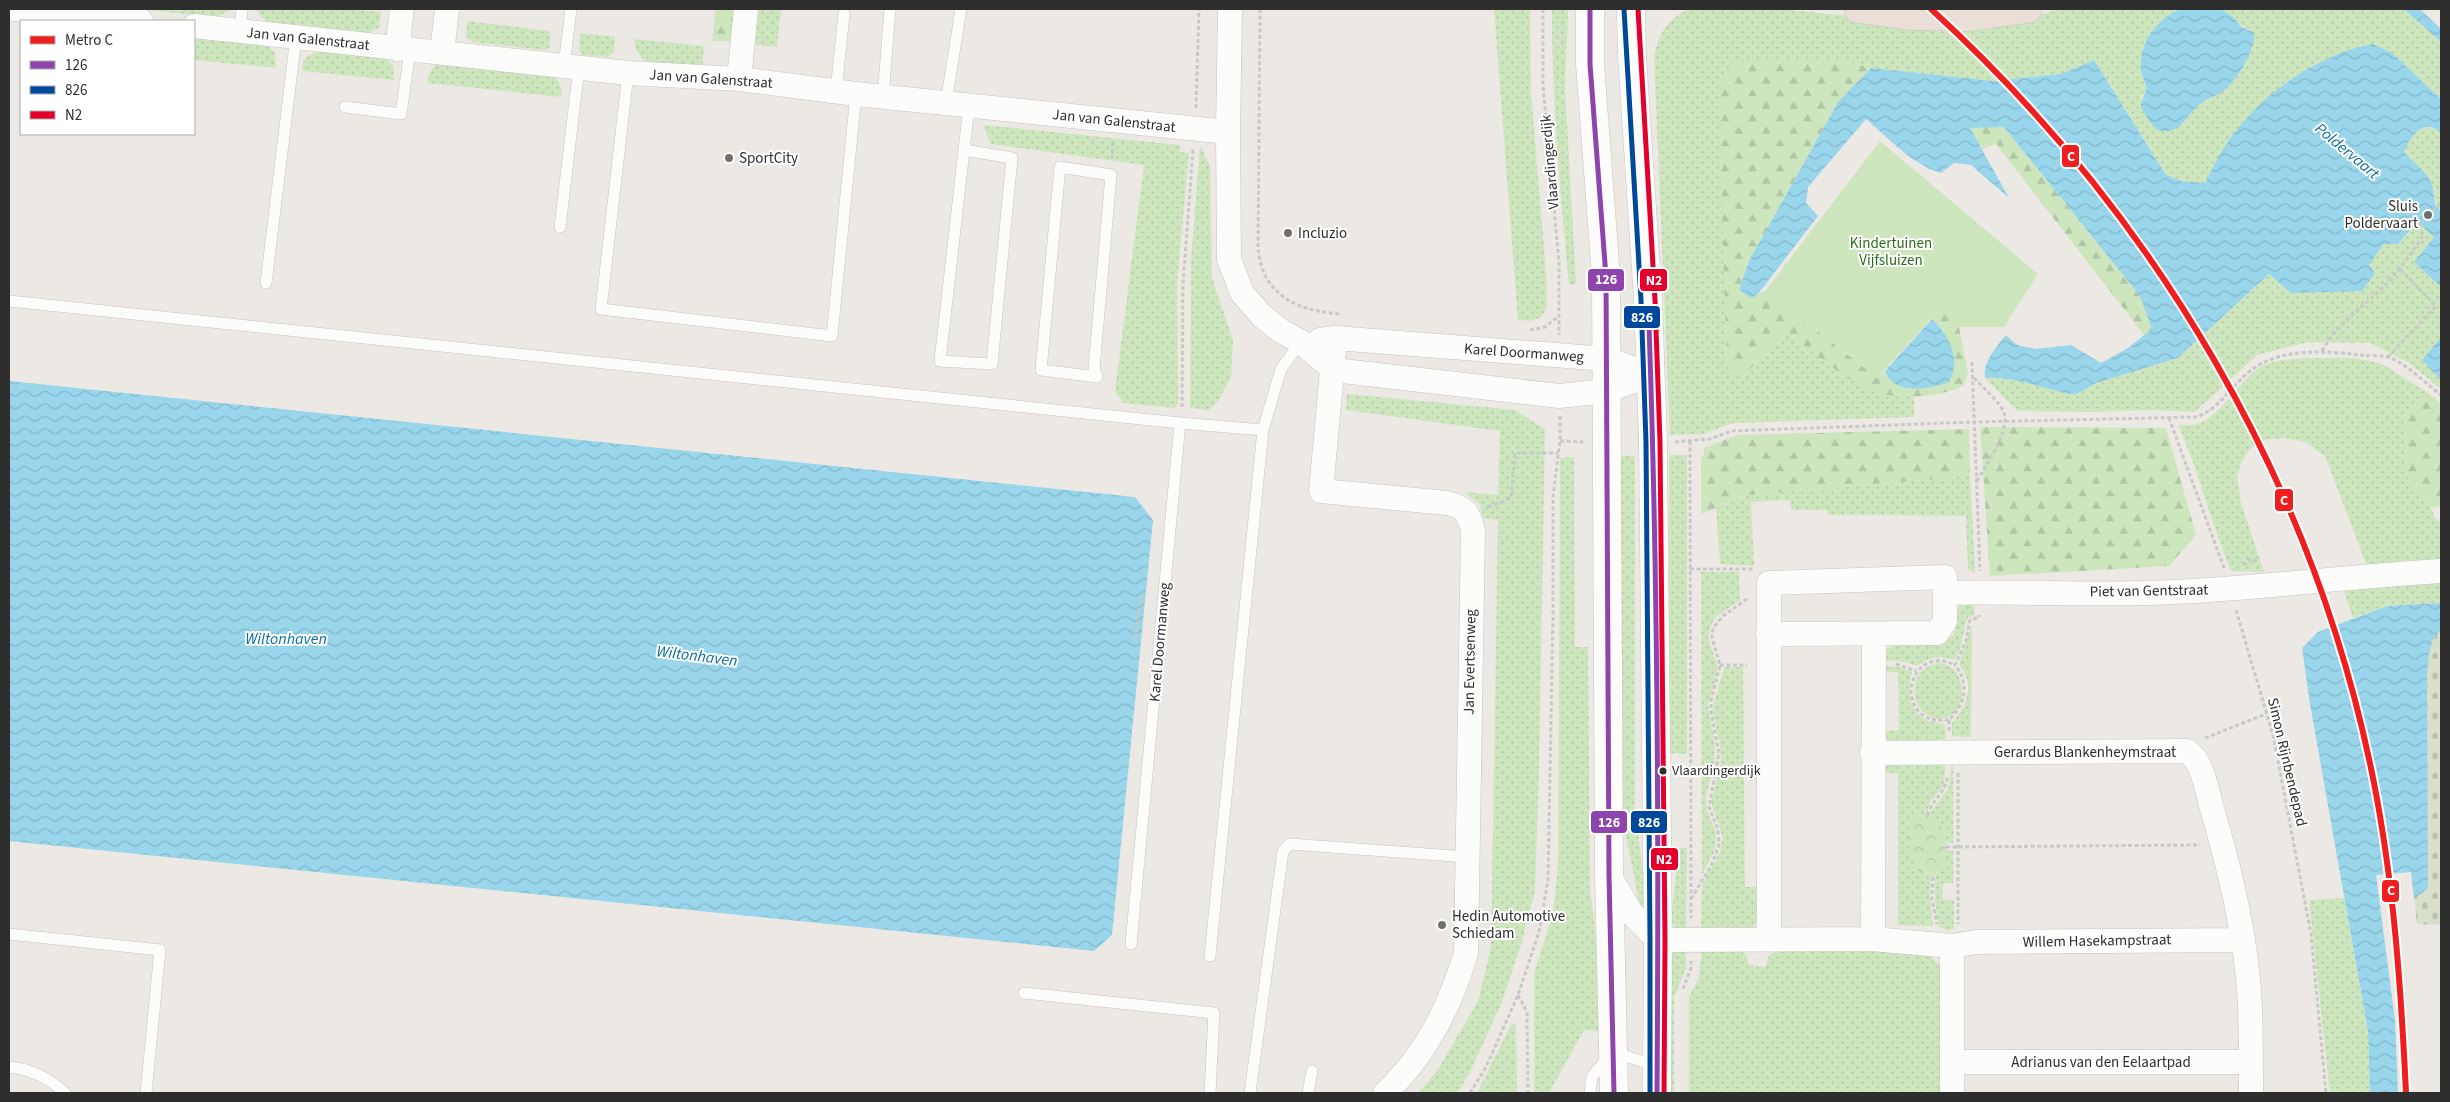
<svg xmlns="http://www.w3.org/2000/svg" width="2450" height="1102" font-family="'Source Sans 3',sans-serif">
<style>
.grass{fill:url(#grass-dots)}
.forest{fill:url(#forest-firs)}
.cemetery{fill:url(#cemetery-stones)}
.park{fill:url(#park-crowns)}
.garden{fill:#cee6be}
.water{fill:url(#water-waves)}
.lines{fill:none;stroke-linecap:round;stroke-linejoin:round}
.service-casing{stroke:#c5c4c5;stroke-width:12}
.minor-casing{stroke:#c5c4c5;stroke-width:25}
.secondary-casing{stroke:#c5c4c5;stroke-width:29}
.motorway-casing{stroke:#c6c5c4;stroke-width:29}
.path{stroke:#c9c9c8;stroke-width:3;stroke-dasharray:4 2.5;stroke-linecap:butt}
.service{stroke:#fcfcfb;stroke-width:11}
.minor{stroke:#fcfcfb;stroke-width:24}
.secondary{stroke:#fcfcfb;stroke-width:28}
.motorway{stroke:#eadfd6;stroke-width:28}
.bus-1-casing{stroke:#fff;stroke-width:9}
.bus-2-casing{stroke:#fff;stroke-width:9}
.bus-3-casing{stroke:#fff;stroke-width:9}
.bus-1{stroke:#8e44ad;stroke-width:5}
.bus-2{stroke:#004899;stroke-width:5}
.bus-3{stroke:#e4002b;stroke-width:5}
.metro-1-casing{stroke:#fff;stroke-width:10}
.metro-1{stroke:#ef1f1f;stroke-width:6}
.poi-dot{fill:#706f6e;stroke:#fff;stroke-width:2}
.bus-dot{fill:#2e2e2e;stroke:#fff;stroke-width:2}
.labels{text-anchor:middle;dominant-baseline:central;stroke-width:4;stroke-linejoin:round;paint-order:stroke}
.bus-label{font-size:14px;fill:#2e2e2e;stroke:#fff;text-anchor:start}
.street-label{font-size:15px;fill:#2e2e2e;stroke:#fff}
.poi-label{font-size:15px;fill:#2e2e2e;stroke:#fff;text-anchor:start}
.park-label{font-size:15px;fill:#2c6e1b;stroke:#fff}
.water-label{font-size:16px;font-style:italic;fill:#0d6fa3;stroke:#fff}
.line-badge{stroke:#fff;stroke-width:2}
.badge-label{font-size:14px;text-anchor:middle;font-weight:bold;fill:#fff}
</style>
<defs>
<pattern id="grass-dots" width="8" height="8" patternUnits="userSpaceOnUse" patternTransform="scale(1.25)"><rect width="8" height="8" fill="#cee6be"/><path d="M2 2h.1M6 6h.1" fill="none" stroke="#b1c6a4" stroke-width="1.8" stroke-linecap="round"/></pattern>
<pattern id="forest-firs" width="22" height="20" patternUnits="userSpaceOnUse" patternTransform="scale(1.25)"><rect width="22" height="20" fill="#cee6be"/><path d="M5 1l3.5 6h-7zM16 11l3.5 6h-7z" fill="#b1c6a4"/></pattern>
<pattern id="cemetery-stones" width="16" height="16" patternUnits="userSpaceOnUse" patternTransform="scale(1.25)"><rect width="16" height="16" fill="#d8e0cc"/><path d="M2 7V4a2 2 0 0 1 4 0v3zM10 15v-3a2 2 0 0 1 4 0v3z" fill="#bac0b0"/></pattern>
<pattern id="park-crowns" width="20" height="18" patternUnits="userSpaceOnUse" patternTransform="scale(1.25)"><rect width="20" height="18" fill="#cee6be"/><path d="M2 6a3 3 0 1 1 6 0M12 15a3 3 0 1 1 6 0" fill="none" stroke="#b1c6a4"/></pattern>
<pattern id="water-waves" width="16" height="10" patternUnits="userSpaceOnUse" patternTransform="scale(1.25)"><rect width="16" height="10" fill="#99d6ec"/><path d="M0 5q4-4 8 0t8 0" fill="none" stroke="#84b8cb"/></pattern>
</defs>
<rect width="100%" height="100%" fill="#ece8e4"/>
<!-- grass -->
<path class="grass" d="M138 9H231L217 17Z
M256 9H349L381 12 379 28 367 33 269 23 261 17Z
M759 9H781L777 47 755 45Z
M1494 9H1530L1531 92 1546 272 1547 307 1541 317 1531 321 1518 320Z
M1552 9H1568L1565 86 1576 284 1569 285C1560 193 1552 101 1552 9Z
M1688 9H1779L1920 23H2020L2057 9H2181L2174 11 2141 68 2146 89 2141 98 2145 113 2151 123 2182 125 2197 106 2222 92 2234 81 2252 48 2250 30C2237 25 2232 14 2220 9H2404L2441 42V99L2392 53 2315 64 2283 86 2252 113 2227 143 2205 183 2181 181 2166 175 2094 60 2061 74 1993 81 1882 71 1843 60 1725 275 1727 369 1742 379 1784 330 1859 385 1884 393 1914 396V417L1732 423 1704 434 1670 435 1654 56C1661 30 1665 23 1688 9Z
M468 21 550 31V47L545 50 472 42 466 36Z
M580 33 615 37 614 51 608 57 583 55 579 50Z
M194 37 266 45 275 53 276 68 194 60Z
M635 39 704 46 702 68 644 61 635 48Z
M319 51 383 57 393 65 394 80 302 71C302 58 308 55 319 51Z
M446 63 551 75C561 80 561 86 562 97L428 83V76L434 66Z
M983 125 1180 145V152L1189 153 1177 284 1178 404 1175 408 1123 403 1115 391 1144 165 991 144Z
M2424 127 2436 129 2441 133V211L2435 205 2434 189 2404 152 2412 135Z
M1200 145 1210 167 1212 278 1233 340 1231 377 1218 401 1209 410 1190 408 1191 262Z
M2417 222 2434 237 2414 262 2441 287V337L2422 360 2441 380V389L2409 363 2370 343 2308 342 2257 355 2195 412 2150 410 2092 412 2017 411 1985 378C2016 376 2045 390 2076 395L2096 383 2178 358 2269 274 2369 265 2384 244H2398Z
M2354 358 2382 364 2433 396 2416 403 2404 417 2408 479 2427 499 2435 518 2441 522V563L2367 566 2325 456 2305 442 2285 438 2262 440 2250 449 2241 463 2237 477 2241 503 2264 572 2231 571C2211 523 2199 472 2178 425 2185 425 2194 426 2200 423 2220 416 2242 378 2262 366 2283 355 2330 359 2354 358Z
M1347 394 1515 410 1545 429 1539 770 1535 891 1521 945 1502 1002 1470 1072 1457 1093H1418L1437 1071 1478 1001 1491 948 1498 520 1483 518 1480 505 1465 492 1498 495 1500 431 1346 410Z
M1669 455H1687V754L1669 753Z
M1621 456H1635V809C1638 845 1647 879 1646 914L1642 915 1622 818Z
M1574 457 1575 647H1588L1590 890 1599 962 1602 1032 1584 1030 1549 1093H1534V974L1553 913 1558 864 1560 458Z
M1970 476 1975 573 1968 569 1966 516 1828 515 1827 510H1791L1790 500 1751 502 1754 566 1720 564 1716 508 1749 495Z
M1701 572H1739L1740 600 1716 617 1711 625 1708 638 1717 665V673L1708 705 1715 745 1714 766 1706 796 1707 810 1716 833 1715 850 1702 875Z
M2441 579V603L2387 606 2353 618 2342 585Z
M1974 599V616L1968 617C1961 630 1965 647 1954 660 1938 655 1930 657 1917 666L1905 662 1883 660 1887 649C1906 638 1941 652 1953 635 1959 626 1955 614 1960 604Z
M1972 624 1971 737 1952 736V723C1966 707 1976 685 1960 666V661Z
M1937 663C1970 663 1968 715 1944 718 1910 722 1902 671 1937 663Z
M1883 666 1900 667 1912 672C1908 687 1907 708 1923 718 1930 723 1939 721 1945 725L1946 743 1895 744 1888 741 1884 731 1899 730 1898 672H1882Z
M1725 667H1743L1745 887H1760L1758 918 1752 929 1701 932 1702 885 1720 852 1723 838 1711 803 1721 763 1720 745 1713 712 1714 701Z
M1946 757 1944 785 1931 801 1925 815 1917 817 1921 874 1931 878 1930 898 1933 926 1898 925V773H1883L1885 767 1892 761Z
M1953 757V843L1946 842 1944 830 1929 814 1948 789Z
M1679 848H1687L1686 931 1676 928 1671 920Z
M1945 850H1953V883H1943L1942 899 1954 900V929L1947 930 1939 927 1935 902V876L1942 866Z
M2344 898 2368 1031 2370 1093H2330L2309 900Z
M1686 948V968L1674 997V1093H1669V959C1673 951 1678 949 1686 948Z
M1923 948 1944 970V1093H1689V997L1699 977 1702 949H1738L1746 955 1749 965 1765 967 1769 955 1781 949Z
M1512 1023 1516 1025 1517 1093H1477Z"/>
<!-- forest -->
<path class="forest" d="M716 9H734L732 41H712Z
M1843 60 1871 68 1838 103 1749 261 1739 290 1751 298 1766 290 1877 378 1885 371 1887 377 1899 385 1944 331 1931 318 1939 310 1959 327 1968 374 1963 386C1933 400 1888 401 1859 385 1833 370 1809 348 1785 331L1741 379 1727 369 1718 88 1733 62Z
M1969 127H2004L2140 296 2152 329 2144 335 1996 144 1982 149Z
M2433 396 2441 404V506L2432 508 2427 499 2408 479 2404 417 2416 403Z
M1980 427 2166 428 2196 535 2169 566 1990 576Z
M1969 429 1970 476 1749 495 1701 514V457L1704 454V448L1737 435Z"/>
<!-- cemetery -->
<path class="cemetery" d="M2428 616H2441V925L2417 924 2414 898Z"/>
<!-- park -->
<path class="park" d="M1929 814C1934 818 1939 823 1942 828 1951 843 1945 870 1931 878 1927 877 1923 876 1920 873 1909 862 1900 828 1917 817 1920 815 1925 815 1929 814Z"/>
<!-- garden -->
<path class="garden" d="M1880 141 2038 274 2004 327H1959L1939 310 1877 378 1766 290Z"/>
<!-- water -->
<path class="water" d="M2181 9H2220L2232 16 2242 27 2254 33C2257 48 2235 84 2222 92 2214 97 2206 99 2199 105 2187 115 2181 133 2163 131 2153 131 2146 115 2141 107 2141 100 2145 95 2146 89 2146 83 2142 76 2141 70 2138 44 2158 17 2181 9Z
M2404 9H2420L2441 29V42Z
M2373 44 2392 53 2441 99V133C2423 117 2411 136 2404 152 2423 173 2434 174 2435 205L2441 211V287L2414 262 2434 237 2417 222 2398 244H2384L2369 265 2375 273 2362 291 2291 293 2269 274 2178 358 2096 383 2075 395C2045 390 2016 376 1985 378 1982 363 1997 346 2006 335L2017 345 2036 349 2071 345 2101 363 2128 348 2152 329 2140 296 2004 127 1970 128 2009 198 1971 165 1954 163 1941 173C1911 164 1889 138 1866 119L1808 187 1806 203 1818 216 1758 294 1751 298 1739 290 1749 261 1838 102 1871 68 1993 81 2061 74 2094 60 2166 175 2181 181 2205 183C2212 170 2218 156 2227 143 2260 95 2315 55 2373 44Z
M1932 319C1949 336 1962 358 1949 382 1931 389 1894 396 1885 371Z
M2441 337V380L2422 360Z
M9 381 1135 497 1153 520 1112 935 1094 951 9 841Z
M2441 603V630C2429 639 2429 657 2427 672L2428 885 2425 891 2414 898 2411 872 2376 875 2395 1020 2398 1093H2370L2368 1031 2310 704 2302 648 2318 632 2387 606Z"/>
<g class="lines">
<defs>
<path id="service" d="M240 32 242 9
M564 66 571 9
M628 73 601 309 832 336 856 94
M836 91 844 14
M883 97 890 9
M946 103 961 9
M345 107 401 114 410 50
M964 150 1012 158 992 364 940 361 969 106
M1060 167 1111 175 1094 369 1097 377 1041 370Z
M560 227 579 67
M266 283 296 37
M9 301 1180 423
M9 934 160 950 146 1093
M1131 944 1180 423 1263 430 1281 369 1301 342
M1210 956 1263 430
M1024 993 1214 1013 1210 1093
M9 1067C31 1069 49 1078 65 1093
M1250 1093 1283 851 1290 844 1467 857
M1308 1093 1312 1071
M1590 1093 1592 1077 1612 1052 1657 1066"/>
<path id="minor" d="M14 9 141 21
M1230 9 1228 132 1229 259 1242 293 1262 316 1281 331 1301 342 1334 370 1559 396 1606 391 1650 375
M194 26 628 73 739 79 856 94 1228 132
M397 49 402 9
M442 53 447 9
M739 79 746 9
M1335 338 1321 491 1447 503C1466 508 1468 512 1473 530L1466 953C1451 1004 1425 1056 1385 1093
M1320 340 1335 338 1607 359 1650 375
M1946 593C2022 591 2098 596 2173 592 2263 588 2352 576 2441 571
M1768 634 1937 633 1945 621V577L1769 583V940
M1872 753 2187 751C2203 762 2206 787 2211 805 2230 870 2247 939 2250 1006 2251 1035 2251 1064 2251 1093
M1609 875 1632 914 1658 940 1873 939 1952 946 1976 942 2243 940
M1873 939 1874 634
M1952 1062H2251
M1952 1093V946"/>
<path id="secondary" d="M1590 9V64L1606 277 1609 875 1614 1093
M1631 9 1632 56 1648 300 1653 442 1658 940 1657 1093"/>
<path id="motorway" d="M1858 9 1910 16 1970 17 2028 9"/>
</defs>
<!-- service casing -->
<use href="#service" class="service-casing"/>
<!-- minor casing -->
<use href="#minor" class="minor-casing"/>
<!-- secondary casing -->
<use href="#secondary" class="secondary-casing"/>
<!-- motorway casing -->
<use href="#motorway" class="motorway-casing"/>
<!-- path -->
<path class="path" d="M1260 9 1258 250C1260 258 1261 269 1266 277 1282 305 1310 311 1340 314
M1543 9V85L1559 264V335
M1196 108 1199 9
M1112 159 1113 143
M1530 330 1545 327 1560 315
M2322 351C2338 322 2367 305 2389 281 2402 267 2413 250 2424 235L2417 229 2441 202
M2388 357 2436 306 2399 268
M1972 362 1980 571
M1974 378C1981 386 2001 403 2004 413 2010 432 1986 465 1977 481
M1182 407 1183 285 1193 149
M2169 418 2224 568
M1560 441 1584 442
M1690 441 1691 918
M1675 442 1710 439 1731 431 1974 422 2196 417C2219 410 2232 385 2250 371 2281 347 2325 351 2361 355 2369 356 2380 355 2388 357 2407 364 2425 383 2441 395
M1488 507 1511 498 1515 453H1558
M2244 566 2248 560 2253 559 2258 563
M1690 569H1753
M1141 595 1136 635H1141
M2236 610 2273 735 2311 934 2326 1093
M1896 664 1916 671
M1720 665H1747
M1949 720C1941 720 1933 721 1926 717 1895 700 1916 645 1955 665
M1949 731V720C1965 705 1970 683 1955 665L1966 641 1970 620 1979 617V615
M2205 738 2266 714
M1958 773V924
M1927 815C1933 799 1946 792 1948 775
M1946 847 2200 845
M1933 877 1932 900 1937 924
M1691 899 1712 864 1719 845 1718 830 1709 807 1719 753 1711 712V701L1720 665 1712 638 1713 628 1723 616 1748 598
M1683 989 1691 968V961
M1518 995 1527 1012 1528 1093
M1470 1093 1486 1067 1518 995 1539 932 1548 880 1553 613V496L1560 441V416"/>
<!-- service -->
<use href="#service" class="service"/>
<!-- minor -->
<use href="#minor" class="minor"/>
<!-- secondary -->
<use href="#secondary" class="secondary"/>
<!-- motorway -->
<use href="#motorway" class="motorway"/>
<defs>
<path id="bus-1" d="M1590 9V64L1606 277 1609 875 1614 1093
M1649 326C1658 581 1659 837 1657 1093"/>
<path id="bus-2" d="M1624 9 1641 300 1646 442 1650 940V1093"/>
<path id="bus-3" d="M1638 9 1655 300 1660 442 1665 940 1664 1093"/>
</defs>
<!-- bus-1 casing -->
<use href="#bus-1" class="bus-1-casing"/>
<!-- bus-2 casing -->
<use href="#bus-2" class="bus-2-casing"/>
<!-- bus-3 casing -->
<use href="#bus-3" class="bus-3-casing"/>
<!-- bus-1 -->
<use href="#bus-1" class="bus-1"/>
<!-- bus-2 -->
<use href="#bus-2" class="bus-2"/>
<!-- bus-3 -->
<use href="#bus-3" class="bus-3"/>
<defs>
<path id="metro-1" d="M1931 9C2155 214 2315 483 2374 783 2394 885 2401 989 2406 1093"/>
</defs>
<!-- metro-1 casing -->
<use href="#metro-1" class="metro-1-casing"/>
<!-- metro-1 -->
<use href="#metro-1" class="metro-1"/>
</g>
<!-- markers -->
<g class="poi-dot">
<circle cx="729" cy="158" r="5"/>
<circle cx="2428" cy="215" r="5"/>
<circle cx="1288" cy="233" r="5"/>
<circle cx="1442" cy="925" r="5"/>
</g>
<circle class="bus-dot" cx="1663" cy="771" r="4.5"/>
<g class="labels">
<!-- bus labels -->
<g class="bus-label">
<text x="1672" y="771">Vlaardingerdijk</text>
</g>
<!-- street labels -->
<g class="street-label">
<text transform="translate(308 39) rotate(6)">Jan van Galenstraat</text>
<text transform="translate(711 79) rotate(4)">Jan van Galenstraat</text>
<text transform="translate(1114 121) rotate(6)">Jan van Galenstraat</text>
<text transform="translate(1550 162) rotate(-95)">Vlaardingerdijk</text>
<text transform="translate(1524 353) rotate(4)">Karel Doormanweg</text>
<text transform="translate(2149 591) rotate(-1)">Piet van Gentstraat</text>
<text transform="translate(1160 642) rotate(-85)">Karel Doormanweg</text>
<text transform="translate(1470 662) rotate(-89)">Jan Evertsenweg</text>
<text x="2085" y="752">Gerardus Blankenheymstraat</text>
<text transform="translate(2287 762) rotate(77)">Simon Rijnbendepad</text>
<text transform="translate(2097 941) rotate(-1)">Willem Hasekampstraat</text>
<text x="2101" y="1062">Adrianus van den Eelaartpad</text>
</g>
<!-- poi labels -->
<g class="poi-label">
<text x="739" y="158">SportCity</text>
<text x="2418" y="206" text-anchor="end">Sluis<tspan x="2418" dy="17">Poldervaart</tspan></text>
<text x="1298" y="233">Incluzio</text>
<text x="1452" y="916">Hedin Automotive<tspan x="1452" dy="17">Schiedam</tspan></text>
</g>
<!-- park labels -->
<g class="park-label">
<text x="1891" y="243">Kindertuinen<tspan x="1891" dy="17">Vijfsluizen</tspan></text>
</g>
<!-- water labels -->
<g class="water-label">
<text transform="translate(2347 151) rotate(40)">Poldervaart</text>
<text x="286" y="639">Wiltonhaven</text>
<text transform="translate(697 656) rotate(7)">Wiltonhaven</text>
</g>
</g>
<g class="line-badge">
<rect x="2061" y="144" width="19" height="24" rx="5" fill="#ef1f1f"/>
<rect x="1587" y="268" width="38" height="24" rx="5" fill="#8e44ad"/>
<rect x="1639" y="268" width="29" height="24" rx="5" fill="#e4002b"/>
<rect x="1623" y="305" width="38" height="24" rx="5" fill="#004899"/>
<rect x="2274" y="488" width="20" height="24" rx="5" fill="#ef1f1f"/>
<rect x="1630" y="810" width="38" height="24" rx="5" fill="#004899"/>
<rect x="1590" y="810" width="38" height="24" rx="5" fill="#8e44ad"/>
<rect x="1650" y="847" width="29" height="24" rx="5" fill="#e4002b"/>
<rect x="2381" y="879" width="19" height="24" rx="5" fill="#ef1f1f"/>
</g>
<g class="badge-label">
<text x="2071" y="161">C</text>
<text x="1606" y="284">126</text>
<text x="1654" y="285">N2</text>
<text x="1642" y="322">826</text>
<text x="2284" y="505">C</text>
<text x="1649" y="827">826</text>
<text x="1609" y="827">126</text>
<text x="1664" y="864">N2</text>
<text x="2391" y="895">C</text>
</g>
<!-- border -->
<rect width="2450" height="1102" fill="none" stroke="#2e2e2e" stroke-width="20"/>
<!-- legend -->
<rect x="20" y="20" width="175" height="115" fill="#ffffff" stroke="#ababab"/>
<rect x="30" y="36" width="25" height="8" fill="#ef1f1f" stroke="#ababab"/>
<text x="65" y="45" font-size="15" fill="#2e2e2e">Metro C</text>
<rect x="30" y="61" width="25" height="8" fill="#8e44ad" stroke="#ababab"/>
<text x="65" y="70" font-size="15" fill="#2e2e2e">126</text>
<rect x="30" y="86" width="25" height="8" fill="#004899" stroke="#ababab"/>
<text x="65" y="95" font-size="15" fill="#2e2e2e">826</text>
<rect x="30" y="111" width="25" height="8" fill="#e4002b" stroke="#ababab"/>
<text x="65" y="120" font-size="15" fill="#2e2e2e">N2</text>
</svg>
